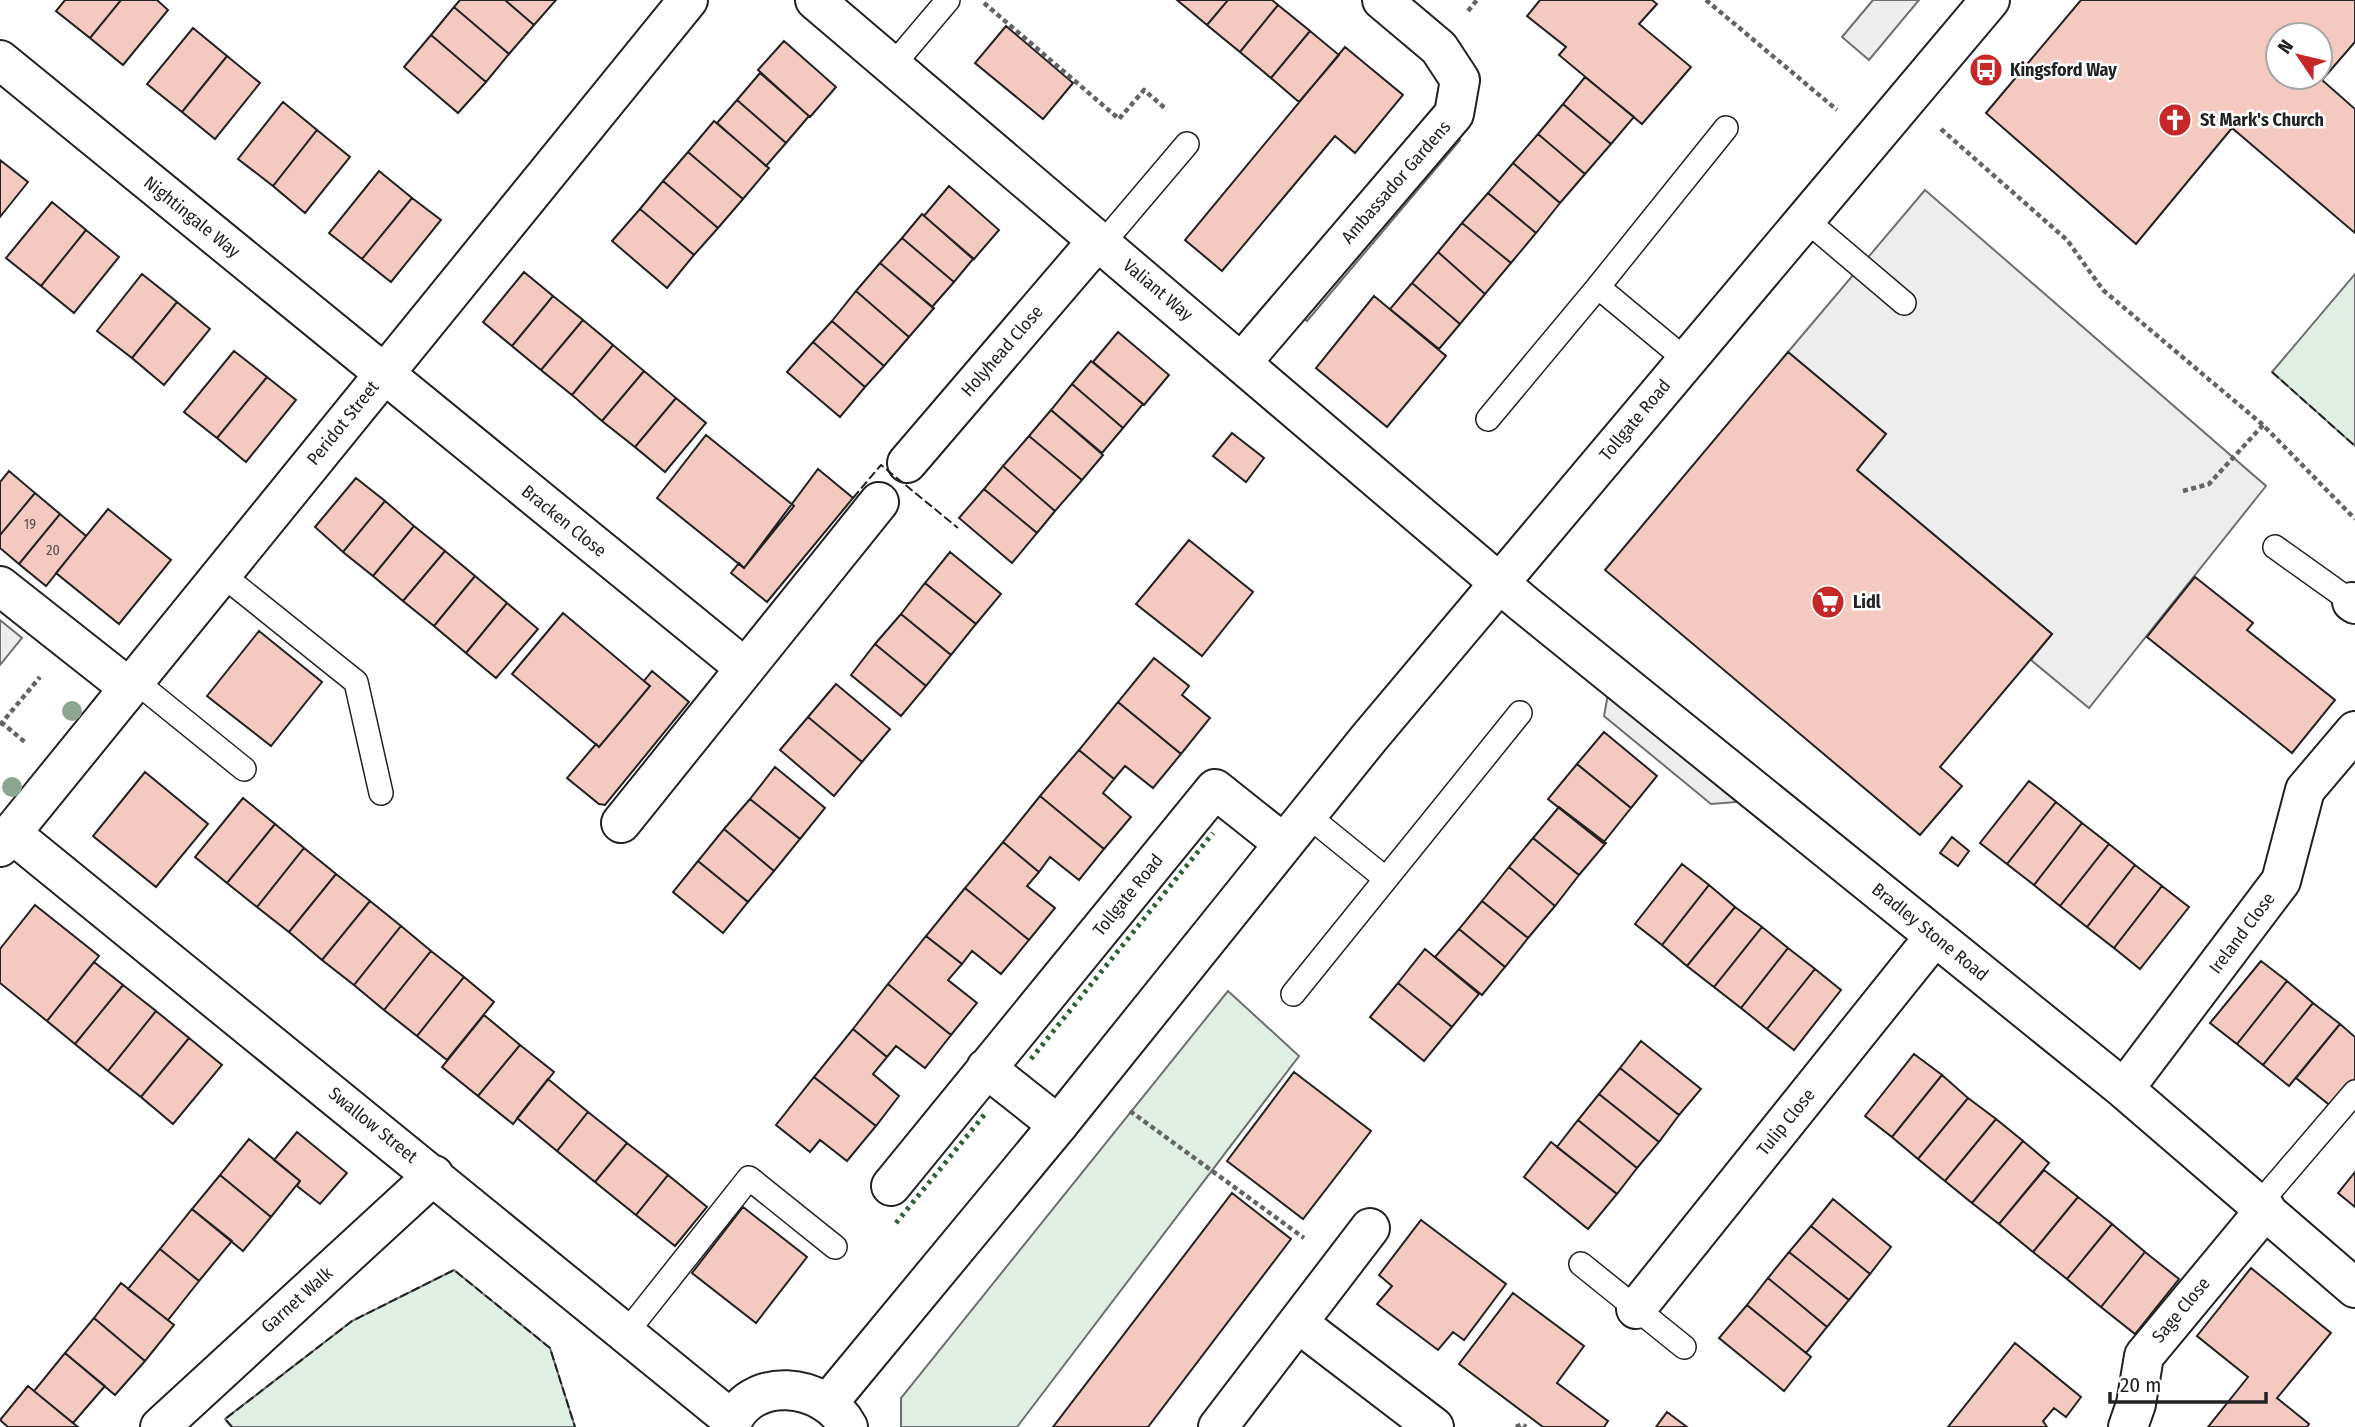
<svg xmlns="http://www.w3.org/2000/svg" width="2355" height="1427" font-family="'Fira Sans Condensed',sans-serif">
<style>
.green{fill:#e0efe3;stroke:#6f6f6f;stroke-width:2}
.parking{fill:#ededed;stroke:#6f6f6f;stroke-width:2}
.building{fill:#f3c9c0;stroke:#222;stroke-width:2;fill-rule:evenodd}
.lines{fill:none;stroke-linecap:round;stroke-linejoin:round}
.lane-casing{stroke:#222;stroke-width:26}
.street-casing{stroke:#222;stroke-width:42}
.secondary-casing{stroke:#222;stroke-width:42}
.path{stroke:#646464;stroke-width:4.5;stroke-dasharray:5 3.5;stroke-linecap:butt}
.lane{stroke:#fff;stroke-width:23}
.street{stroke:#fff;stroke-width:38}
.secondary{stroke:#fff;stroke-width:38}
.hedge{stroke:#2f5e38;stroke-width:5;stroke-dasharray:3.5 5;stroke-linecap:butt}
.fence{stroke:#222;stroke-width:2;stroke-dasharray:9 3.5;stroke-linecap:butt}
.tree{fill:#8da692}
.labels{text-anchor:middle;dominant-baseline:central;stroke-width:5;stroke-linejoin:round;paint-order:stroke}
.number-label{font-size:14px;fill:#564c4a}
.poi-label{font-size:18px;font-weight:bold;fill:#222;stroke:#fff;text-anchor:start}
.street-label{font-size:18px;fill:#222;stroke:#fff}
</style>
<rect width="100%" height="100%" fill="#fff"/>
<!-- green -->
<path class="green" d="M2355 274V446L2272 372Z
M1228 991 1299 1056 1017 1427H901V1398Z
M454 1270 550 1348 575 1427H232L225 1419 352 1321Z"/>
<!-- parking -->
<path class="parking" d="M1873 0H1919L1869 60 1842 37Z
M1449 130 1460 140 1307 321 1296 312Z
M1925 190 2266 486 2089 708 2031 660 2052 634 1857 470 1886 434 1788 352Z
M0 620 22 638 0 665Z
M1608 694 1737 802 1711 804 1604 716Z"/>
<!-- building -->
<path class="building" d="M65 0H121L90 38 56 11Z
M121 0H157L168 10 123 65 90 38Z
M460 0H505L534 25 509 54 454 7Z
M505 0H556L534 25Z
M1177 0H1228L1207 25Z
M1228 0H1272L1278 5 1240 52 1207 25Z
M1540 0H1652L1657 4 1639 24 1691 67 1642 124 1559 55 1566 47 1527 16Z
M2081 0H2355V42L2322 80 2355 109V233L2232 128 2136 244 1986 113ZM2278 35H2320V77H2278Z
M1278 5 1310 31 1271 78 1240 52Z
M454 7 509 54 486 82 431 35Z
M1006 26 1073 83 1043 119 975 63Z
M193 28 227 56 182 112 147 84Z
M1310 31 1339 55 1299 102 1271 78Z
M431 35 486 82 458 113 404 67Z
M784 41 836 87 810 117 758 70Z
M1345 47 1403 95 1355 153 1335 136 1222 271 1185 240Z
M227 56 260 83 215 139 182 112Z
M760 73 809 116 786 143 737 100Z
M1585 77 1634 117 1611 144 1563 104Z
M737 100 786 143 766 166 717 123Z
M283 102 317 130 273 186 238 159Z
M1563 104 1611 144 1585 174 1538 134Z
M714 121 769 168 743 199 688 152Z
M317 130 350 157 305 213 273 186Z
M1538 134 1585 174 1560 203 1513 163Z
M688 152 743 199 718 228 663 181Z
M0 160 28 182 0 217Z
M1513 163 1560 203 1536 233 1488 193Z
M379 171 412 198 362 259 329 233Z
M663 181 718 228 694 255 640 209Z
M949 186 999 230 974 259 924 216Z
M1488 193 1536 233 1511 263 1462 223Z
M412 198 441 220 391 282 362 259Z
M52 202 86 230 41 286 6 258Z
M640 209 694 255 667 288 612 241Z
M922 214 973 259 954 282 902 238Z
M1462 223 1511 263 1485 294 1438 252Z
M86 230 119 257 74 313 41 286Z
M902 238 954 282 932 307 880 263Z
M1438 252 1485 294 1460 324 1412 283Z
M880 263 934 308 909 337 856 291Z
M524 272 553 296 512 346 483 322Z
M142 274 177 302 132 358 97 331Z
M1412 283 1460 324 1439 349 1390 309Z
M856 291 909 337 884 366 832 321Z
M553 296 583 320 541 370 512 346Z
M1374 296 1446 356 1387 427 1316 368Z
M177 302 210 329 164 385 132 358Z
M583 320 613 345 572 395 541 370Z
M832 321 884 366 865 387 813 342Z
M1118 332 1169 375 1144 405 1093 362Z
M813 342 865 387 840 417 787 372Z
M613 345 644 371 602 421 572 395Z
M234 351 267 377 217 438 184 412Z
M1788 352 1886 434 1857 470 2052 634 1940 767 1962 786 1920 835 1605 570Z
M1091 361 1143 404 1123 428 1072 384Z
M644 371 676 398 635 447 602 421Z
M267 377 296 400 246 462 217 438Z
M1072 384 1123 428 1102 453 1051 410Z
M676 398 706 423 665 472 635 447Z
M1051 410 1103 455 1082 480 1029 436Z
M1232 433 1264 458 1246 482 1213 456Z
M706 435 794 506 744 568 657 498Z
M1029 436 1082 480 1055 511 1003 466Z
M1003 466 1055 511 1037 533 984 489Z
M818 469 853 498 767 602 731 573 739 563 744 568Z
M9 471 35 493 0 535V482Z
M356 478 385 501 343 552 315 527Z
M984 489 1037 533 1012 563 959 518Z
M35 493 60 514 19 564 0 548V535Z
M385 501 414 526 373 576 343 552Z
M108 509 171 560 119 624 56 573Z
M60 514 86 536 46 586 19 564Z
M414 526 445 551 403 601 373 576Z
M1189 540 1253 592 1202 656 1136 604Z
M445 551 475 576 434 626 403 601Z
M950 552 1001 594 976 624 925 583Z
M475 576 507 603 466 653 434 626Z
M2195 577 2253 623 2247 630 2335 700 2292 753 2147 637Z
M925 583 976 624 951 655 901 614Z
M507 603 538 629 496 678 466 653Z
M563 613 650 686 599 747 512 674Z
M901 614 951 655 926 686 875 644Z
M259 631 322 682 271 746 207 696Z
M875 644 926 686 901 716 851 675Z
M1154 658 1189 686 1182 695 1210 718 1181 754 1118 702Z
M652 671 689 702 605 805 599 804 567 778 596 744 599 747 650 686 644 681Z
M836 684 890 729 862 762 808 717Z
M1118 702 1181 754 1153 788 1125 766 1114 779 1079 750Z
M808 717 862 762 834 796 780 750Z
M1604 732 1657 776 1631 808 1577 764Z
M1079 750 1114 779 1103 793 1131 817 1104 849 1040 796Z
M1577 764 1631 808 1603 843 1548 799Z
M775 767 825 808 800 839 750 799Z
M145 772 208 824 156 887 93 836Z
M2029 781 2056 802 2007 864 1980 843Z
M1040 796 1104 849 1079 880 1050 857 1039 872 1003 842Z
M243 798 275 824 227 883 195 857Z
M750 799 800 839 774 871 724 829Z
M2056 802 2082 823 2034 885 2007 864Z
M1559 807 1606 843 1579 875 1533 838Z
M2082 823 2109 844 2060 906 2034 885Z
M275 824 304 848 257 907 227 883Z
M724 829 774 871 748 902 698 861Z
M1952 837 1969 851 1958 866 1940 853Z
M1533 838 1579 875 1555 906 1509 867Z
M1003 842 1039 872 1027 886 1055 908 1029 940 965 888Z
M2109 844 2135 865 2087 927 2060 906Z
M304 848 336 874 289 932 257 907Z
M698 861 748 902 723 933 673 892Z
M1682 864 1709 885 1662 945 1635 924Z
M2135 865 2162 886 2114 948 2087 927Z
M1509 867 1555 906 1528 938 1482 901Z
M336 874 370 901 322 960 289 932Z
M1709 885 1735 907 1687 966 1662 945Z
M2162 886 2189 907 2140 969 2114 948Z
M965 888 1029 940 1001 974 972 951 962 964 926 936Z
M370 901 401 926 354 985 322 960Z
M1482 901 1528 938 1505 967 1459 929Z
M35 905 99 956 47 1021 0 983V949Z
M1735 907 1762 927 1714 987 1687 966Z
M401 926 431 951 384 1010 354 985Z
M1762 927 1788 948 1741 1008 1714 987Z
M1459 929 1505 967 1482 995 1435 957Z
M926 936 962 964 948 980 977 1003 951 1035 888 984Z
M1788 948 1815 969 1767 1029 1741 1008Z
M1425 949 1479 994 1452 1027 1398 983Z
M431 951 464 977 417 1036 384 1010Z
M2261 961 2287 981 2237 1044 2210 1023Z
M94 962 123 985 75 1044 47 1021Z
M1815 969 1841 990 1794 1050 1767 1029Z
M464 977 494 1002 447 1060 417 1036Z
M2287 981 2313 1003 2263 1065 2237 1044Z
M1398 983 1452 1027 1424 1061 1370 1017Z
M888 984 951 1035 925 1068 896 1046 887 1057 853 1029Z
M123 985 156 1011 108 1071 75 1044Z
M2313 1003 2340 1024 2289 1086 2263 1065Z
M156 1011 189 1038 141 1097 108 1071Z
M484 1015 520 1045 478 1096 442 1067Z
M2340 1024 2355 1037V1079L2332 1107 2296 1078Z
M853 1029 887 1057 873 1074 899 1096 876 1126 814 1077Z
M189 1038 222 1065 173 1124 141 1097Z
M1641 1041 1701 1089 1679 1115 1620 1068Z
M520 1045 554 1072 513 1124 478 1096Z
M1914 1054 1942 1075 1892 1137 1865 1116Z
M1620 1068 1679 1115 1659 1142 1599 1094Z
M1294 1072 1371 1131 1303 1219 1227 1161Z
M1942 1075 1968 1098 1918 1159 1892 1137Z
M814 1077 876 1126 847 1161 820 1140 810 1152 776 1125Z
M548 1079 588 1112 557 1151 517 1118Z
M1599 1094 1659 1142 1637 1168 1578 1120Z
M1968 1098 1996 1119 1945 1181 1918 1159Z
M588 1112 627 1143 595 1182 557 1151Z
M1996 1119 2023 1141 1972 1203 1945 1181Z
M1578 1120 1637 1168 1617 1194 1557 1147Z
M297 1132 347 1173 320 1204 297 1186 300 1181 274 1160Z
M249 1139 300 1181 271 1217 220 1175Z
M2023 1141 2049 1163 1999 1224 1972 1203Z
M1551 1142 1617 1194 1588 1229 1524 1177Z
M627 1143 668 1175 636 1215 595 1182Z
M2044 1170 2078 1197 2033 1252 1999 1224Z
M2355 1172V1207L2338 1193Z
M220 1175 271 1217 243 1251 192 1209Z
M668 1175 707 1207 675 1246 636 1215Z
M1232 1193 1291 1239 1148 1427H1053Z
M2078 1197 2112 1224 2067 1279 2033 1252Z
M1833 1199 1891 1247 1870 1274 1811 1226Z
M743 1207 807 1257 756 1323 692 1273Z
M192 1209 232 1241 199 1281 160 1249Z
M1421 1220 1506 1284 1464 1340 1453 1332 1438 1350 1377 1304 1392 1286 1379 1275Z
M2112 1224 2145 1252 2101 1307 2067 1279Z
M1811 1226 1870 1274 1849 1300 1789 1252Z
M160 1249 199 1281 168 1320 128 1289Z
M1789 1252 1849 1300 1827 1327 1768 1278Z
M2145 1252 2179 1279 2135 1334 2101 1307Z
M2251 1268 2331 1333 2277 1398 2309 1424 2307 1427H2208L2248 1377 2197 1336Z
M1768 1278 1827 1327 1806 1353 1747 1305Z
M121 1283 174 1325 145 1361 94 1318Z
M1513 1293 1584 1346 1557 1383 1608 1421 1604 1427H1543L1459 1364Z
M1747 1305 1811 1357 1784 1391 1719 1338Z
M94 1318 145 1361 115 1395 65 1353Z
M2015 1343 2081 1397 2066 1417 2054 1408 2043 1421 2047 1427H1948Z
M65 1353 105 1386 73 1423 34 1391Z
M28 1386 34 1391 78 1427H8L0 1420Z
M1667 1412 1687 1427H1656Z"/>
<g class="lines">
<defs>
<path id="lane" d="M893 65 948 0
M1805 219 1904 303
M1103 243 1187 144
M1686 360 1598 287 1726 128
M1488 419 1598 287
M2275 547 2352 602
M220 573 356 682 381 793
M134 680 244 769
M1306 814 1386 879
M1293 994 1520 713
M2260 1203 2355 1092
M1581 1264 1684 1347
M626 1333 749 1178 835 1247"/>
<path id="street" d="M815 0 1524 604 2124 1089 2355 1288
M0 60 745 668
M1242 362 1454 114 1460 80 1439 48 1382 0
M907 463 1098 240
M0 586 128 687
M2352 602 2355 604
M621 823 879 502
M11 833 732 1420
M0 847 688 0
M986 1068 1058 1125
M2124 1089 2281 881 2305 790 2355 731
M891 1186 1215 789 1283 843
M1636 1309 1935 936
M1298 1323 1434 1427
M160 1427 434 1175
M1218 1427 1370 1228
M2128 1427 2136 1404 2144 1356 2266 1209"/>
<path id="secondary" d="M828 1403 1058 1125 1369 738 1990 0
M730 1427C748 1374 825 1382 848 1427"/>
</defs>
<!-- lane casing -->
<use href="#lane" class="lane-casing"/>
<!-- street casing -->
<use href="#street" class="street-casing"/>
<!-- secondary casing -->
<use href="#secondary" class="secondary-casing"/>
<!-- path -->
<path class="path" d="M1706 0 1837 110
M984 3 1119 119 1144 90 1167 110
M1468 11 1477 0
M1941 129 2067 240 2103 290 2263 425 2355 519
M2183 491 2209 484 2263 425
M1 722 26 743
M0 725 40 677
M1130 1111 1304 1238
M1516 1427 1522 1424 1526 1427"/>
<!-- lane -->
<use href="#lane" class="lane"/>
<!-- street -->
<use href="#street" class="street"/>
<!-- secondary -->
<use href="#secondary" class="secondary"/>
<!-- hedge -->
<path class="hedge" d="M1031 1059 1213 833
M896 1223 985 1114"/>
<!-- fence -->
<path class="fence" d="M2272 372 2355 446
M853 498 881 465 958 528
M232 1427 225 1419 352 1321 454 1270 550 1348 575 1427"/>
</g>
<!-- trees -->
<g class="tree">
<circle cx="72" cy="711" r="10"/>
<circle cx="12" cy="787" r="10"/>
</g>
<!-- icons -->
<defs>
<symbol id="bus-disc" viewBox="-11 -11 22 22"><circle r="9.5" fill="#c62828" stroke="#fff"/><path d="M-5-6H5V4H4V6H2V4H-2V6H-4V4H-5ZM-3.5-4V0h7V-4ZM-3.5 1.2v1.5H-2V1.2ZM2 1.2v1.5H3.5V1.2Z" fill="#fff"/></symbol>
<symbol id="church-disc" viewBox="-11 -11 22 22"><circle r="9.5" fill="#c62828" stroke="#fff"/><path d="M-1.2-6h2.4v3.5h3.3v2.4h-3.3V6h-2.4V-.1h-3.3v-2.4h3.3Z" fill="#fff"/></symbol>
<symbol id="supermarket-disc" viewBox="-11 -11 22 22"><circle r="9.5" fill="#c62828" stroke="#fff"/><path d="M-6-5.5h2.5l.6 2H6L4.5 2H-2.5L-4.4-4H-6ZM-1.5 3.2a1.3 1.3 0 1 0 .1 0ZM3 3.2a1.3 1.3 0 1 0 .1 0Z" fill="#fff"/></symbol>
</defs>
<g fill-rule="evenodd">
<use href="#bus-disc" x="1967" y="51" width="38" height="38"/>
<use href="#church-disc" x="2156" y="101" width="38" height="38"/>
<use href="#supermarket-disc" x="1809" y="583" width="38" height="38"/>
</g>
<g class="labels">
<!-- number labels -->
<g class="number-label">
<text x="30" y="524">19</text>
<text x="53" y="550">20</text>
</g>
<!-- poi labels -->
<g class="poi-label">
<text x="2010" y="70">Kingsford Way</text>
<text x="2200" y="120">St Mark's Church</text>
<text x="1853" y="602">Lidl</text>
</g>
<!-- street labels -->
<g class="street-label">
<text transform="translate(1396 182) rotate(-49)">Ambassador Gardens</text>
<text transform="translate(192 217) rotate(39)">Nightingale Way</text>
<text transform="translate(1158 290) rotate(40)">Valiant Way</text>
<text transform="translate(1002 351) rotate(-49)">Holyhead Close</text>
<text transform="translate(1635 420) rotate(-50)">Tollgate Road</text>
<text transform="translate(343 423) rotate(-51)">Peridot Street</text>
<text transform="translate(564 521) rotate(39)">Bracken Close</text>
<text transform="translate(1128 895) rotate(-51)">Tollgate Road</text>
<text transform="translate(1930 932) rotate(39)">Bradley Stone Road</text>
<text transform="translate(2242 933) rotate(-53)">Ireland Close</text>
<text transform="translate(1786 1122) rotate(-51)">Tulip Close</text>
<text transform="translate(373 1125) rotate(39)">Swallow Street</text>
<text transform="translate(297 1300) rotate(-42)">Garnet Walk</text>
<text transform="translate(2181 1310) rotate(-50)">Sage Close</text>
</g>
</g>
<!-- north arrow -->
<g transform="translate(2299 56) rotate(305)"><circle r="33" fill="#ffffff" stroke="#a7a7a7" stroke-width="2"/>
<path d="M0-5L12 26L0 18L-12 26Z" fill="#c62828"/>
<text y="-10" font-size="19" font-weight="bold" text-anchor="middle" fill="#222222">N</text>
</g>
<!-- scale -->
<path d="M2110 1392v10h156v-10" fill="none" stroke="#222222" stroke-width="3.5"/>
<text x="2120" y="1392" font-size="21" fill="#222222" stroke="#ffffff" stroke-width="5" paint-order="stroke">20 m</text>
</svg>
